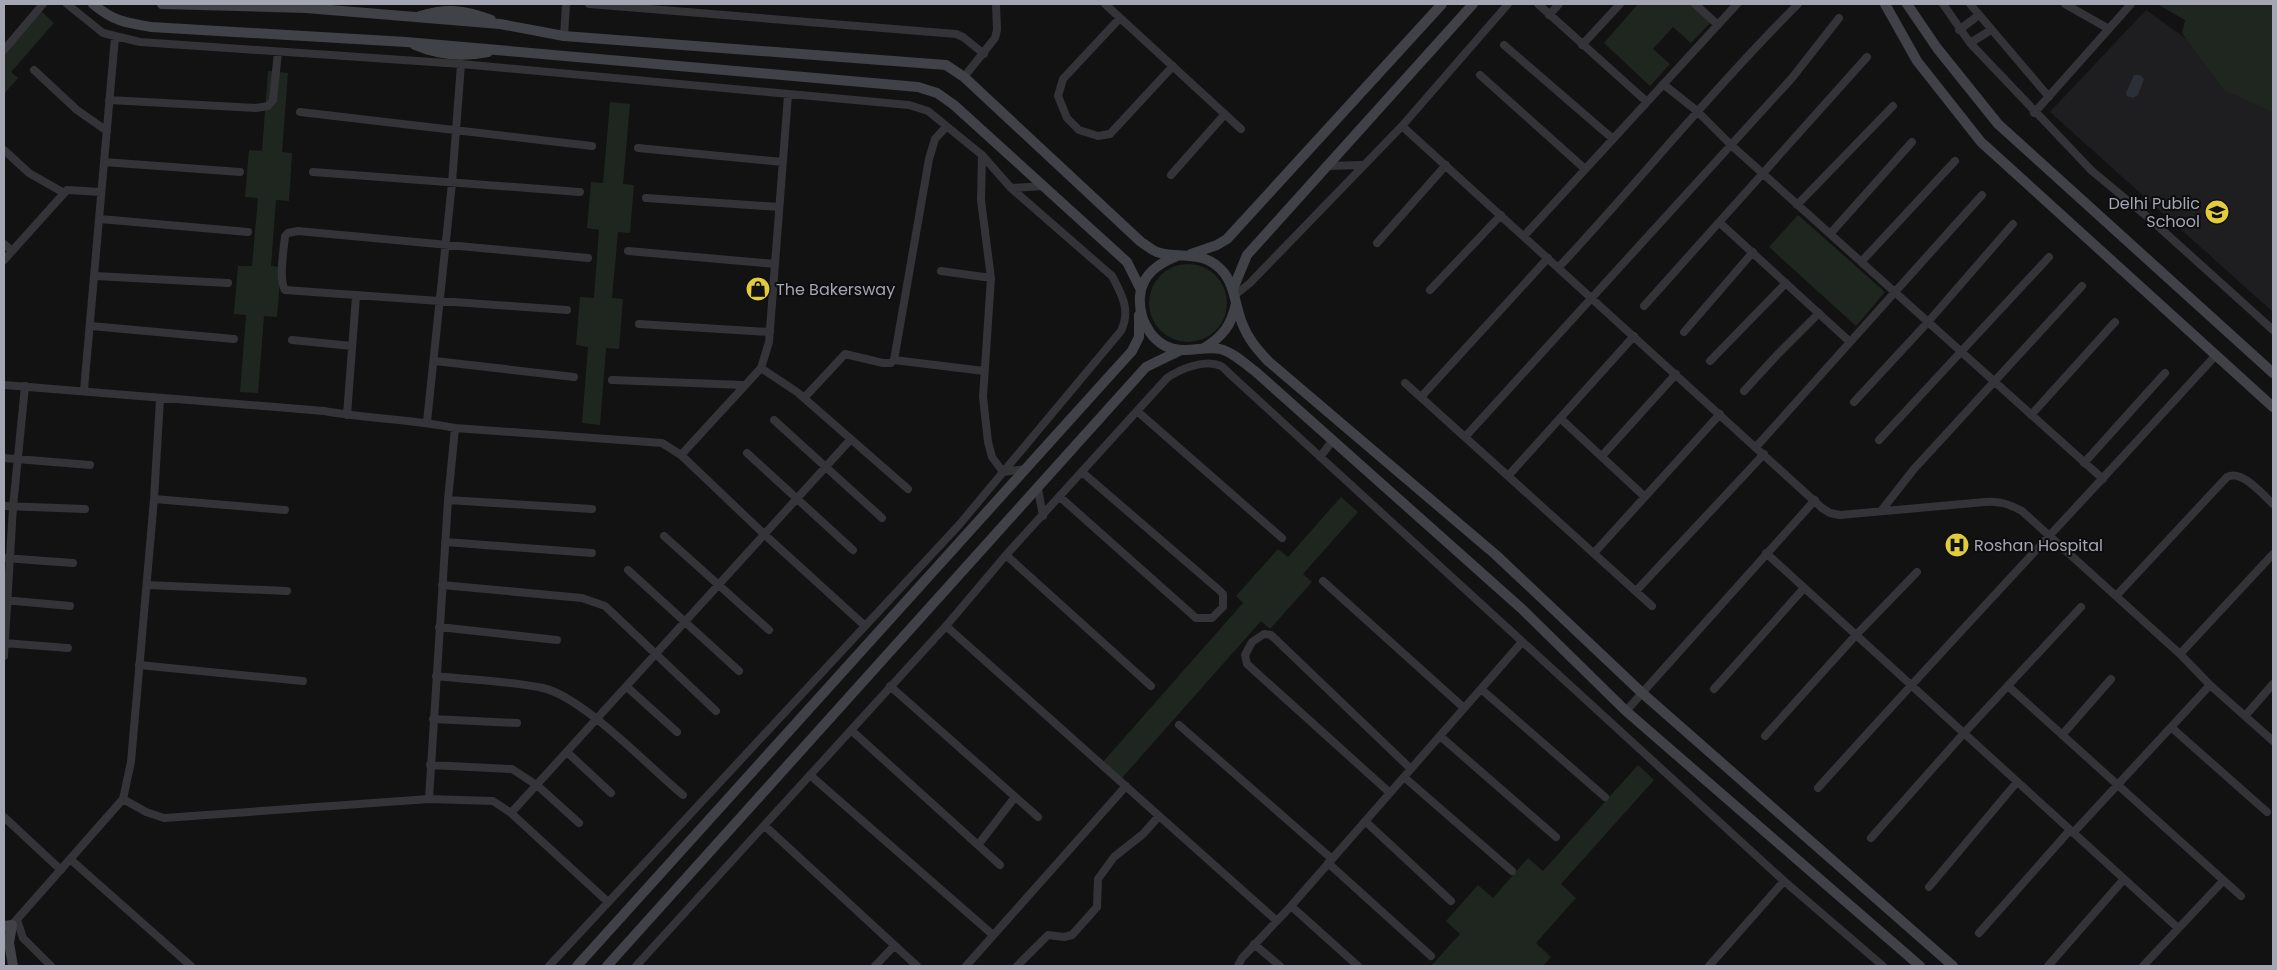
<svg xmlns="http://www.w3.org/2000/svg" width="2277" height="970" font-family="Poppins,sans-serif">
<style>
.built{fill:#1e1e20}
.green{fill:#1f2620}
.water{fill:#2b3038}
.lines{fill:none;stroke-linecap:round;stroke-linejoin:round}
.street{stroke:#333338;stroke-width:8}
.secondary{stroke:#414248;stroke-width:10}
.labels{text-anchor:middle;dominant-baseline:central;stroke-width:4;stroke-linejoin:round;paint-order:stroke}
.poi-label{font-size:16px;fill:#a4a6b3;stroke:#0d0d0e;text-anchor:start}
</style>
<rect width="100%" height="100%" fill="#121213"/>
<!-- built -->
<path class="built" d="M2146 10 2273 101V312L2050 112Z"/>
<!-- green -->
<path class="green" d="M1638 4H1692L1712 21 1691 43 1673 27 1653 49 1670 64 1650 86 1604 43Z
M2157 4H2273V112L2224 90 2182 33 2185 20Z
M37 7 54 23 11 72 18 78 4 94V44Z
M268 71 288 73 282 152 292 153 289 201 276 200 271 266 281 267 277 317 264 316 258 393 240 392 246 315 234 314 238 266H252L258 198 245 197 249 150 262 151Z
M610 102 630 104 623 184 634 185 630 233 618 232 612 298 623 299 619 349 606 348 600 425 582 423 588 347 576 345 580 297 594 298 599 230 587 228 591 182 603 183Z
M1798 215 1885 292 1856 326 1769 247Z
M1149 303a39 39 0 1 1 78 0a39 39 0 1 1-78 0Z
M1341 497 1358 512 1303 574 1312 582 1270 629 1261 621 1121 779 1102 763 1243 603 1236 596 1278 549 1288 557Z
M1638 765 1654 780 1561 884 1576 898 1536 943 1551 957 1543 966H1431L1460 934 1446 921 1478 885 1493 898 1528 858 1543 871Z"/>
<!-- water -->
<path class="water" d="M2134 75H2140L2144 79 2138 95 2133 98 2127 96 2126 93Z"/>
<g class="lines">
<!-- street -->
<path class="street" d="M67 4 103 33 140 42 461 64 909 105 928 111 982 155 1011 188 1112 276C1122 295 1131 310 1121 331L959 525 549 966
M589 4 956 34 963 37 984 54
M1105 4 1241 129
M1538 4 1647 102
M1695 4 1718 25
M1943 4 1970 43 2092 171 2150 219 2273 330
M1970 4 2049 97
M2065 4 2109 29
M1549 15 1559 4
M1120 18 1063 79 1058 96 1067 118 1079 130 1098 136 1110 134 1173 66
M1959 30 1979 15
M564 36 566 4
M1970 43 1991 30
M1504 45 1613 139
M1582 45 1620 4
M4 50 43 4
M34 70 77 110 107 131
M1480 75 1585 169
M964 77 995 38 997 30 996 4
M1663 84 1697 111 1731 145 2103 479
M109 100 256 108 268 106 273 100 278 52
M300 112 592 146
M2034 113 2131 4
M1402 126 1822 508 1830 513 1840 515 1985 502C2000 501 2009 504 2022 511L2180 654 2210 685 2273 741
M638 148 783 162
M4 150 29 173 64 193
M982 155 981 200 991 278 983 397 988 442 992 457 1003 472 1026 469
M104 162 240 172
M1326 166 1362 165
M313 172 580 192
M1171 175 1225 114
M1011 188 1044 186
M646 198 779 207
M1797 205 1893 106
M100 219 248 232
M1720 223 1850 342
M1830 234 1912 142
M1524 236 1737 4
M1377 243 1446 165
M4 244 12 251
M628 251 775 264
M4 260 67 190 101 192
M1862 261 1955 161
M1559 267C1640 180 1714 88 1798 4
M941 271 991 278
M95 276 228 283
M1430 290 1501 215
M1235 295 1250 283 1402 126 1508 4
M1644 306 1867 57
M567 310 285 290C278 279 284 249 285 236L288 233 298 231 588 258
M639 324 770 332
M91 326 234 339
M1684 332 1753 252
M292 340 352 346
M894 360 984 371
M435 361 574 377
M1710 361 1786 283
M761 368 797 392 908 489
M612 380 744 385
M1405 383 1652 606
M4 385 324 411C368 419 412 419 455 428L662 443 681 455 765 535 864 625
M84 390 115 37
M1744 391 1777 355 1819 313
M1421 397 1548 258
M804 398 845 354 883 363H891L894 360 929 159 935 139 946 127
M1854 402 1928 322 2013 224
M1137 411 1282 538
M347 415 356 296
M2031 415 2115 322
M1560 418 1645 497
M774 420 882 518
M427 422 452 183 461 64
M1465 437 1792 78 1839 18
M1879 440 2049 257
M1756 447 1982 195
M747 453 853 550
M681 455 761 368 769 342 788 95
M1602 456 1676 374
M1320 457 1333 440
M4 458 90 465
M2084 463 2165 373
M1508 476 1634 336
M1038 489 1043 516
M1060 497 1196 618H1212L1223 607V594L1219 590 1082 472
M154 499 285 510
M448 500 592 509
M4 506 85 509
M1881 511 1914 469 2082 286
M664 536 769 630
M445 542 592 553
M1594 553 1720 414
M1766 553 2178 928
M1006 555 1151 686
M4 558 73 563
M628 570 739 671
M1323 581 1464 708
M147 585 287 591
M442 585 582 598 605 606 716 711
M1636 591 1764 454
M2116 596 2227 477C2242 469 2263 495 2273 504
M4 600 70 606
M946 626 1277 921
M439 627 557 640
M4 643 68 648
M2180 654 2273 554
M4 656 13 507 25 386
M139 665 303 681
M436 676C470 680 511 681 543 688 583 697 649 767 683 795
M890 686 1038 817
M2008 686 2241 896
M627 687 677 732
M1481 689 1605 797
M1714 689 1804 588
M1626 711 1815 500
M2245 716 2273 684
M433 719 517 723
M1179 725 1332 859
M2172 728 2267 812
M851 730 1000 865
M2062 735 2111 679
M1440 736 1556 837
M1765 736 1856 635 1917 572
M568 753 611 793
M430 765 512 769 538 786 579 823
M810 775 993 935
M1404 777 1512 871
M1818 788C1949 642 2084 500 2216 355
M1390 793 1247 664 1245 655 1252 642 1264 634 1271 635 1411 769
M123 799 146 812 164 818 429 799 493 801 511 813 608 902
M429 799 448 500 455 428
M511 813 851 439
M4 817 61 870
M1365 821 1451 901
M765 826 917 966
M2073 833 2210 685
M1871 838 1964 733 2081 607
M978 845 1015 797
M70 859 191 966
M1328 863 1431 956
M1929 887 2017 782
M1291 906 1358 966
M17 920 23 938 51 966
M1979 933 2070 830
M4 934 123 799 131 762 154 499 160 399
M1254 944 1280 966
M636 966 946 626 1006 555 1167 378C1180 369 1204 359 1221 366 1225 368 1229 374 1233 377L1784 881 1883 966
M875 966 894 946
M966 966 1126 786
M1017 966 1048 935 1064 937 1072 935 1097 907 1098 879 1114 857 1143 834 1159 816
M1238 966 1242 958 1291 906 1522 642
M1709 966 1784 881
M2048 966 2124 879
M2143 966 2223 881"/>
<!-- secondary -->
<path class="secondary" d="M93 4C113 21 126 23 151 27L406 42 918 87 937 93 954 105 1127 262 1141 290
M162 4 306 8 500 24 564 36 946 65 964 77 1141 242C1146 245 1152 250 1157 252 1178 259 1198 251 1216 265 1235 279 1234 303 1242 323 1248 339 1257 349 1268 361L1496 555 1641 692 1953 966
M1885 4 1917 61 1981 142 2273 407
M1907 4 1937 48 1998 124 2273 373
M420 16C447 8 465 10 491 20
M415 45C438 55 463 57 488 52
M1191 254 1217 245 1227 239 1442 4
M1177 256C1159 263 1142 274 1140 296 1138 321 1154 349 1182 350 1195 351 1207 346 1220 349 1233 352 1246 365 1256 372L1522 609 1626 711 1920 966
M1233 289 1247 255 1473 4
M1204 348C1222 337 1232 325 1236 303
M4 926 12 925 9 943 13 966
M577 966 1132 351 1139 337V315
M607 966 1146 367 1181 350"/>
</g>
<!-- icons -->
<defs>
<symbol id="school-disc" viewBox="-11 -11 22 22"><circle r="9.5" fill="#e3cc3b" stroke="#0d0d0e"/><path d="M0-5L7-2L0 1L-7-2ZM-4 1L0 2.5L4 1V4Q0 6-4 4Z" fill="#111"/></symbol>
<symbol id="shop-disc" viewBox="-11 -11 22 22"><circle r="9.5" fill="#e3cc3b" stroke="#0d0d0e"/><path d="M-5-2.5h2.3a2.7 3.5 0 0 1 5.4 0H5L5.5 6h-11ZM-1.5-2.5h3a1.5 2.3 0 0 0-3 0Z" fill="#111"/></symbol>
<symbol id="hospital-disc" viewBox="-11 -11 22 22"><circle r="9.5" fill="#e3cc3b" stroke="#0d0d0e"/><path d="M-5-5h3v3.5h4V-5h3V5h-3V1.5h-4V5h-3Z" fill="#111"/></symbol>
</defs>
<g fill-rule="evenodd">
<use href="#school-disc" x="2203" y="198" width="28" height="28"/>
<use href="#shop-disc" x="744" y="275" width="28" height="28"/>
<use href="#hospital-disc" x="1943" y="531" width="28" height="28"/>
</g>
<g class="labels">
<!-- poi labels -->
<g class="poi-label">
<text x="2200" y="203" text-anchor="end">Delhi Public<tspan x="2200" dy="18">School</tspan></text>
<text x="776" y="289">The Bakersway</text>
<text x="1974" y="545">Roshan Hospital</text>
</g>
</g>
<!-- border -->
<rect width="2277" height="970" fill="none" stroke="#a4a6b3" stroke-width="10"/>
</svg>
